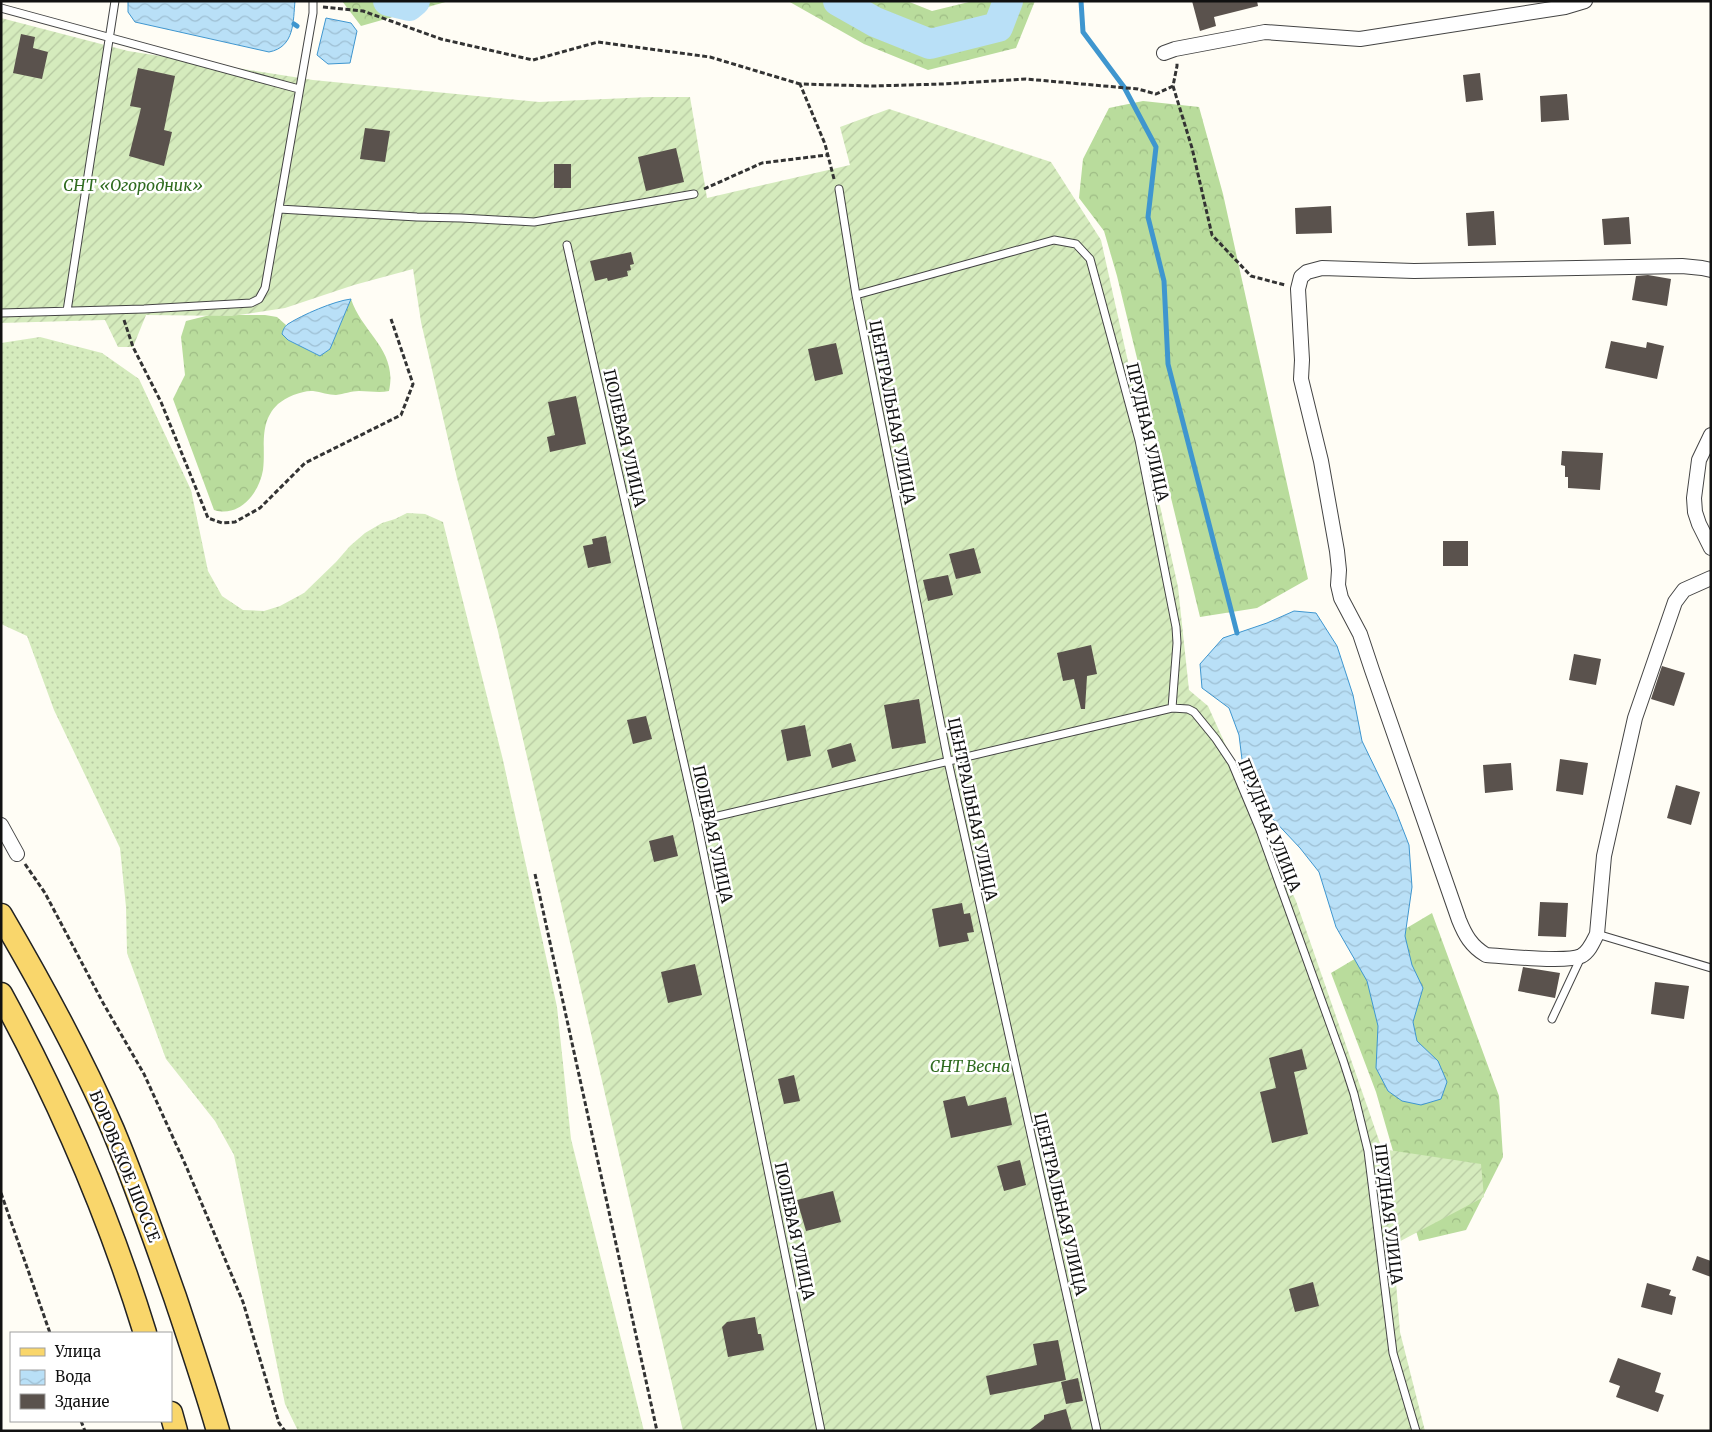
<svg xmlns="http://www.w3.org/2000/svg" width="1712" height="1432" font-family="Merriweather,serif">
<style>
.grass{fill:url(#grass-dots)}
.forest{fill:url(#forest-crowns)}
.garden{fill:url(#garden-furrows)}
.water{fill:url(#water-waves);stroke:#3f96cf}
.lines{fill:none;stroke-linecap:round;stroke-linejoin:round}
.stream{stroke:#3f96cf;stroke-width:5}
.river{stroke:#b9e0f7;stroke-width:30}
.building{fill:#5a524d}
.service-casing{stroke:#444;stroke-width:9}
.minor-casing{stroke:#444;stroke-width:16}
.primary-casing{stroke:#222;stroke-width:25}
.path{stroke:#333;stroke-width:3;stroke-dasharray:5 2.5;stroke-linecap:butt}
.service{stroke:#fff;stroke-width:7}
.minor{stroke:#fff;stroke-width:14}
.primary{stroke:#f9d66b;stroke-width:22}
.labels{text-anchor:middle;dominant-baseline:central;stroke-width:5;stroke-linejoin:round;paint-order:stroke}
.park-label{font-size:16px;font-style:italic;fill:#2f6b1f;stroke:#fff}
.street-label{font-size:16px;fill:#111;stroke:#fff}
</style>
<defs>
<pattern id="grass-dots" width="8" height="8" patternUnits="userSpaceOnUse" patternTransform="scale(1.25)"><rect width="8" height="8" fill="#d5ebbd"/><path d="M2 2h.1M6 6h.1" fill="none" stroke="#b6c8a1" stroke-width="1.8" stroke-linecap="round"/></pattern>
<pattern id="forest-crowns" width="20" height="18" patternUnits="userSpaceOnUse" patternTransform="scale(1.25)"><rect width="20" height="18" fill="#b9dc9c"/><path d="M2 6a3 3 0 1 1 6 0M12 15a3 3 0 1 1 6 0" fill="none" stroke="#9ebc85"/></pattern>
<pattern id="garden-furrows" width="10" height="10" patternUnits="userSpaceOnUse" patternTransform="scale(1.25)"><rect width="10" height="10" fill="#d5ebbd"/><path d="M-1 1l2-2M0 10L10 0M9 11l2-2" fill="none" stroke="#b6c8a1"/></pattern>
<pattern id="water-waves" width="16" height="10" patternUnits="userSpaceOnUse" patternTransform="scale(1.25)"><rect width="16" height="10" fill="#b9e0f7"/><path d="M0 5q4-4 8 0t8 0" fill="none" stroke="#9ebfd3"/></pattern>
</defs>
<rect width="100%" height="100%" fill="#fffdf5"/>
<!-- grass -->
<path class="grass" d="M40 337 102 353 139 379 191 490 208 571 222 596 243 610 264 611 280 606 304 593 336 562 350 546 365 533 382 523 395 519 407 513 425 514 443 522 503 760 557 1007 571 1139 644 1431H298L285 1404 234 1155 215 1121 166 1059 127 953 126 907 120 848 54 710 27 636 1 624V343Z"/>
<!-- forest -->
<path class="forest" d="M342 1H449L361 26Z
M788 1H907L932 11 973 1H1035L1016 48 928 70 864 44Z
M1143 101 1199 107 1223 194 1308 579 1257 608 1200 617 1117 276 1104 231 1079 198 1083 159 1109 108Z
M351 299C362 333 398 350 389 391 379 393 370 391 359 391 351 391 344 394 336 395 329 395 321 392 313 391 303 390 286 397 278 404 258 423 266 447 263 470 259 493 240 518 214 510L173 399 185 375 181 337 186 321 210 315H265L277 317 286 325 282 334 288 340 320 356 330 349Z
M1432 913 1499 1096 1503 1157 1466 1230 1419 1241 1376 1092 1331 973Z"/>
<!-- garden -->
<path class="garden" d="M1 18 128 51 313 80 539 102 650 97H690L707 198 850 165 840 127 889 109 1051 162 1101 240 1178 587 1189 690 1208 706 1296 901 1382 1149 1481 1164 1484 1197 1393 1245 1400 1332 1425 1431H683L497 627 457 478 421 322 413 269 354 285 285 308 232 316 146 315 133 347H118L105 320 1 323Z"/>
<!-- water -->
<path class="water" d="M128 1H295C293 21 295 47 269 52L135 22 128 12Z
M326 18 351 23 357 31 350 63 328 64 317 55Z
M351 299 330 349 320 356 288 340 282 334C283 330 284 327 288 324 302 315 334 301 351 299Z
M1294 611 1316 613 1337 646 1353 695 1362 741 1395 809 1409 845 1412 887 1405 936 1412 965 1423 988 1413 1022 1417 1041 1438 1061 1447 1082 1441 1099 1421 1105 1402 1101 1388 1091 1376 1068 1378 1026 1367 981 1336 927 1319 872 1300 848 1269 815 1244 776 1239 735 1229 708 1202 688 1200 664 1223 638 1267 623Z"/>
<g class="lines">
<!-- stream -->
<path class="stream" d="M1081 1 1083 32 1124 87 1156 147 1148 217 1164 281 1168 364 1237 633
M294 24 297 26"/>
<!-- river -->
<path class="river" d="M388 1 409 6 415 1
M838 1 875 22 930 44 998 27 1008 1"/>
</g>
<!-- building -->
<path class="building" d="M1192 1H1257L1258 6 1214 17 1216 26 1200 31Z
M21 34 35 37 33 48 48 52 42 79 13 73Z
M138 68 175 76 164 130 172 132 164 166 129 156 141 108 130 106Z
M1480 73 1483 100 1466 102 1463 75Z
M1567 94 1569 120 1541 122 1540 96Z
M365 128 390 131 385 162 360 159Z
M676 148 684 182 646 191 638 157Z
M554 164H571V188H554Z
M1331 206 1332 233 1296 234 1295 208Z
M1494 211 1496 245 1468 246 1466 213Z
M1629 217 1631 244 1604 245 1602 219Z
M631 252 634 264 630 265 631 270 627 271 628 276 608 281 607 278 595 281 590 261Z
M1648 275 1671 279 1667 306 1632 300 1636 276Z
M1611 341 1646 348 1647 342 1664 346 1657 379 1605 368Z
M836 343 843 374 815 381 808 349Z
M576 396 586 444 550 452 547 437 555 435 548 402Z
M1562 451 1603 453 1600 490 1568 488V477H1565V466L1561 465Z
M606 536 611 563 588 568 583 546 593 544 592 539Z
M1443 541H1468V566H1443Z
M974 548 981 573 956 579 949 554Z
M948 575 953 595 928 601 923 580Z
M1091 645 1097 674 1087 676 1085 709H1081L1074 679 1063 681 1057 653Z
M1574 654 1601 659 1596 685 1569 680Z
M1662 666 1685 673 1674 706 1651 699Z
M919 699 926 743 892 749 884 705Z
M646 716 652 739 633 744 627 720Z
M805 725 811 756 787 761 781 730Z
M851 743 856 761 832 768 827 750Z
M1560 759 1588 763 1583 795 1556 791Z
M1511 763 1513 790 1485 793 1483 765Z
M1676 785 1700 792 1691 825 1667 818Z
M673 835 678 856 654 862 649 841Z
M1540 902 1568 903 1566 937 1538 936Z
M962 903 964 914 970 913 974 932 967 933 969 941 939 947 932 909Z
M695 964 702 995 668 1003 661 972Z
M1523 967 1560 973 1555 998 1518 991Z
M1655 982 1689 986 1684 1019 1651 1014Z
M1302 1049 1307 1069 1294 1072 1308 1134 1272 1143 1260 1092 1276 1088 1269 1058Z
M794 1075 800 1101 784 1104 778 1079Z
M965 1096 968 1106 1006 1097 1012 1125 951 1138 943 1101Z
M1020 1160 1026 1185 1004 1191 997 1166Z
M833 1191 841 1222 806 1231 797 1200Z
M1697 1256 1711 1261V1277L1692 1270Z
M1313 1282 1319 1306 1295 1312 1289 1289Z
M1647 1283 1671 1290 1669 1295 1676 1297 1672 1315 1641 1307Z
M755 1317 758 1334H761L764 1350 728 1357 722 1327 727 1322Z
M1058 1340 1066 1380 990 1395 986 1376 1037 1365 1033 1344Z
M1618 1358 1661 1373 1655 1392 1664 1395 1658 1412 1616 1397 1620 1386 1609 1382Z
M1078 1378 1083 1401 1066 1404 1061 1382Z
M1066 1409 1072 1431H1028L1044 1419V1415Z"/>
<g class="lines">
<defs>
<path id="service" d="M1 8 299 89
M839 189 856 295 948 761 1097 1431
M279 209 417 217 461 218 534 222 694 194
M567 245 697 821 821 1431
M856 295 1054 240 1076 244 1090 259 1139 440 1176 627 1177 643 1172 708
M67 311 115 1
M1 313 144 309 251 303 259 299 265 288 313 13V1
M697 821 1172 708 1188 709 1194 712 1216 739 1232 763 1260 830 1343 1060 1354 1094 1368 1151 1393 1353 1416 1431
M1597 934 1711 968
M1552 1019 1582 955"/>
<path id="minor" d="M1164 53 1175 49 1265 32 1360 39 1565 7 1585 1
M1711 270 1702 268 1682 266 1414 271 1322 268 1307 272 1301 277 1298 289 1302 360 1301 379 1321 461 1337 551 1339 570 1338 585 1341 598 1360 634 1372 670 1459 920C1465 935 1471 946 1486 955 1505 956 1566 963 1581 956 1589 952 1593 942 1597 934L1604 856 1635 718 1675 602 1684 590 1711 578
M1711 435 1699 460 1694 498 1695 512 1699 524 1711 548
M1 825 17 854"/>
<path id="primary" d="M1 915C42 985 81 1056 113 1130 136 1185 155 1241 175 1297 190 1342 205 1386 218 1431
M1 994C60 1102 109 1216 145 1333
M171 1413 176 1431"/>
</defs>
<!-- service casing -->
<use href="#service" class="service-casing"/>
<!-- minor casing -->
<use href="#minor" class="minor-casing"/>
<!-- primary casing -->
<use href="#primary" class="primary-casing"/>
<!-- path -->
<path class="path" d="M323 7 363 11 441 39 533 60 598 42 710 57 800 84
M1173 86 1192 148 1212 235 1251 276 1285 285
M834 179 825 144 800 84 872 86 943 84 1026 79 1138 89 1156 94 1173 86 1177 66V62
M704 189 762 163 827 155
M124 320 133 347 161 402 208 518 222 523 235 522 260 508 305 463 401 415 413 384 391 319
M25 864 45 893 102 1001 144 1074 186 1166 243 1302 279 1423 285 1431
M535 874 657 1431
M1 1193 50 1333
M81 1421 85 1431"/>
<!-- service -->
<use href="#service" class="service"/>
<!-- minor -->
<use href="#minor" class="minor"/>
<!-- primary -->
<use href="#primary" class="primary"/>
</g>
<g class="labels">
<!-- park labels -->
<g class="park-label">
<text x="133" y="185">СНТ «Огородник»</text>
<text x="970" y="1066">СНТ Весна</text>
</g>
<!-- street labels -->
<g class="street-label">
<text transform="translate(893 412) rotate(79)">ЦЕНТРАЛЬНАЯ УЛИЦА</text>
<text transform="translate(1148 432) rotate(77)">ПРУДНАЯ УЛИЦА</text>
<text transform="translate(625 438) rotate(77)">ПОЛЕВАЯ УЛИЦА</text>
<text transform="translate(973 809) rotate(78)">ЦЕНТРАЛЬНАЯ УЛИЦА</text>
<text transform="translate(1270 825) rotate(68)">ПРУДНАЯ УЛИЦА</text>
<text transform="translate(713 834) rotate(78)">ПОЛЕВАЯ УЛИЦА</text>
<text transform="translate(125 1166) rotate(68)">БОРОВСКОЕ ШОССЕ</text>
<text transform="translate(1061 1204) rotate(77)">ЦЕНТРАЛЬНАЯ УЛИЦА</text>
<text transform="translate(1389 1214) rotate(83)">ПРУДНАЯ УЛИЦА</text>
<text transform="translate(795 1231) rotate(78)">ПОЛЕВАЯ УЛИЦА</text>
</g>
</g>
<!-- border -->
<rect width="1712" height="1432" fill="none" stroke="#111111" stroke-width="5"/>
<!-- legend -->
<rect x="10" y="1332" width="162" height="90" fill="#ffffff" stroke="#a0a0a0"/>
<rect x="20" y="1348" width="25" height="8" fill="#f9d66b" stroke="#a0a0a0"/>
<text x="55" y="1357" font-size="15" fill="#111111">Улица</text>
<rect x="20" y="1370" width="25" height="15" fill="url(#water-waves)" stroke="#a0a0a0"/>
<text x="55" y="1382" font-size="15" fill="#111111">Вода</text>
<rect x="20" y="1394" width="25" height="15" fill="#5a524d" stroke="#a0a0a0"/>
<text x="55" y="1407" font-size="15" fill="#111111">Здание</text>
</svg>
